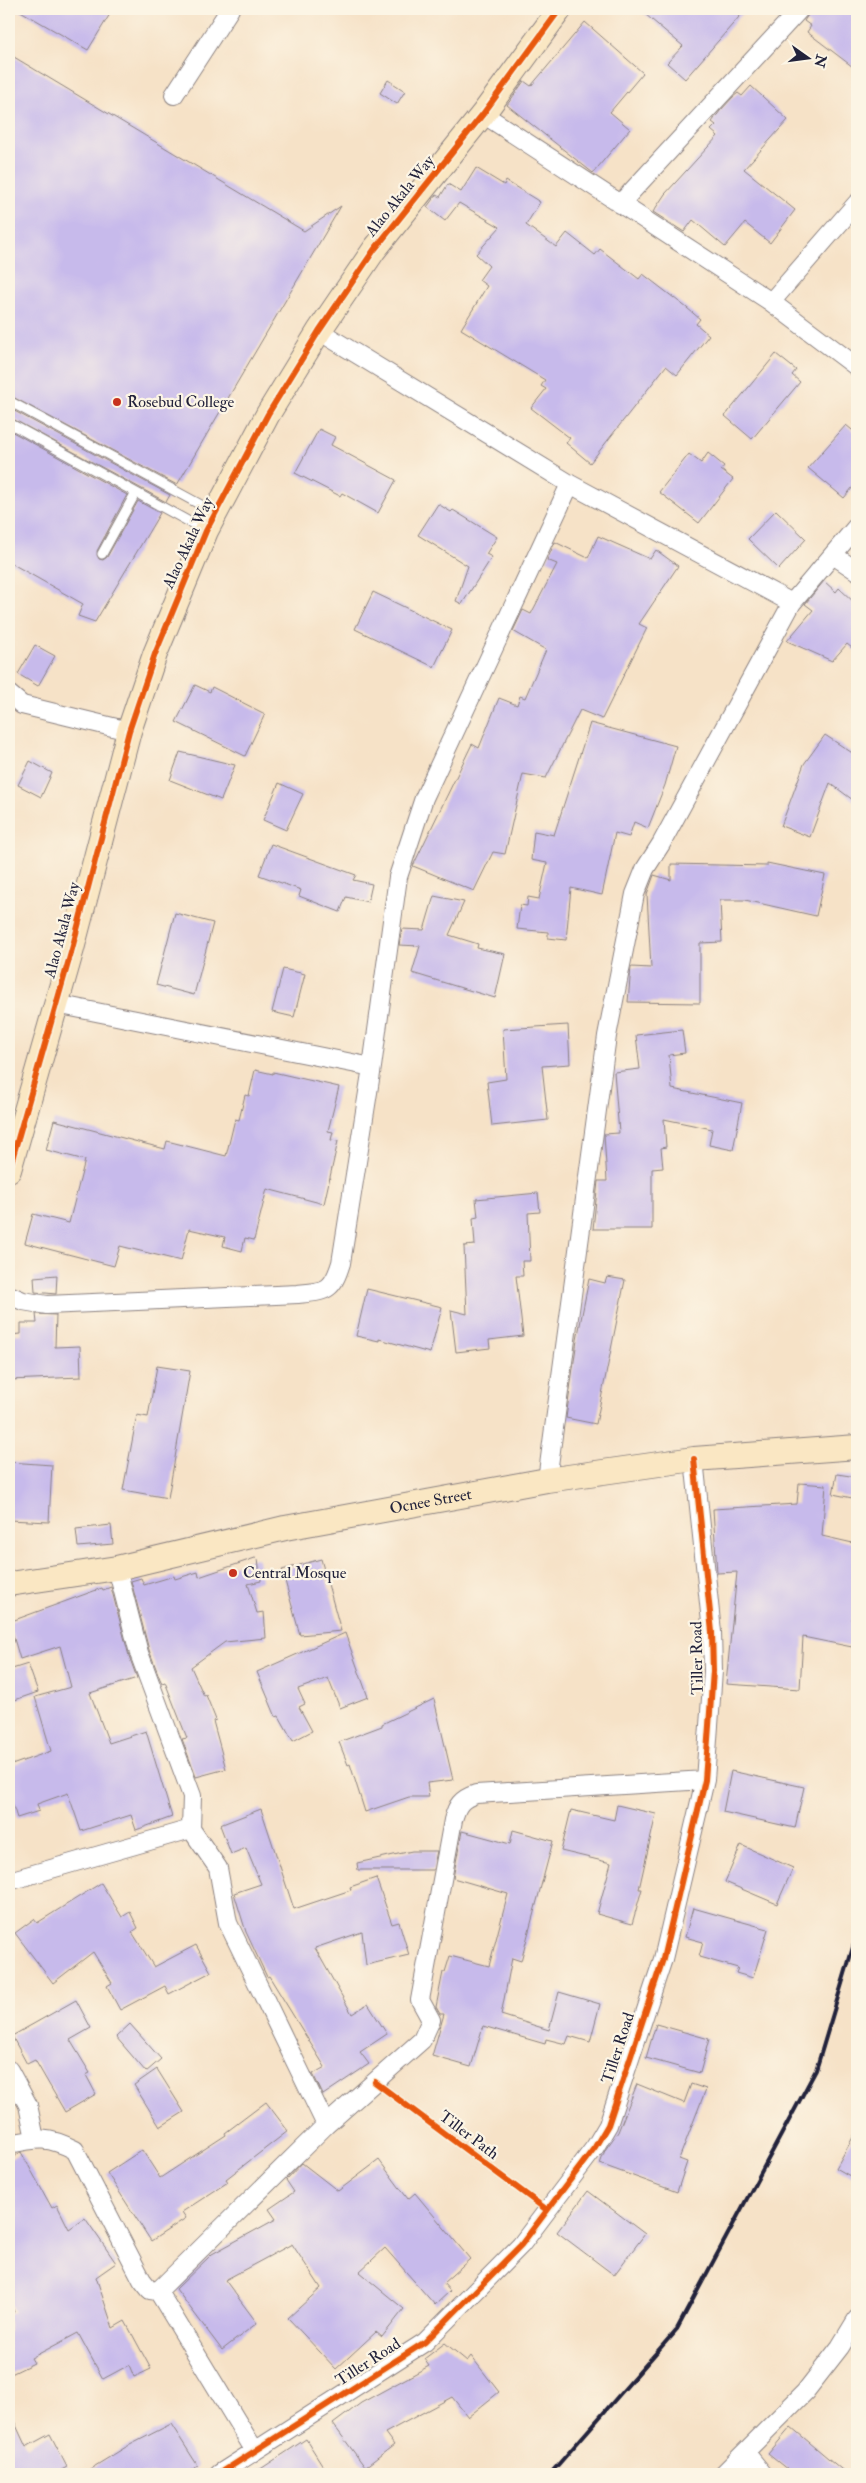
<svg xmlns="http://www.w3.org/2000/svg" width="866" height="2483" font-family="'IM FELL Double Pica',serif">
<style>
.building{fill:#c7baeb}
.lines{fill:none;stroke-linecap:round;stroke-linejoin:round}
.lane-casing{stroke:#8c8281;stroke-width:11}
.street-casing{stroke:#8c8281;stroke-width:20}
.secondary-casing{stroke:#8c8281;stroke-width:26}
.lane{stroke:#fff;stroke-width:9}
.street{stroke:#fff;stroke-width:18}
.secondary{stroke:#fae7c3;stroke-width:24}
.rail{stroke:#22223b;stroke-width:4}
.cycleway-casing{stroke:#fcf5e5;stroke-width:9}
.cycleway{stroke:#e8590c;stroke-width:6}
.poi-dot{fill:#c8321e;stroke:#fcf5e5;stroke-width:2}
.labels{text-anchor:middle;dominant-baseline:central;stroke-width:4.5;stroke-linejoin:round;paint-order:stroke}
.street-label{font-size:16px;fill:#22223b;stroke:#fcf5e5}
.poi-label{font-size:16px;fill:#22223b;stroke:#fcf5e5;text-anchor:start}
</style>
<rect width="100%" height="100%" fill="#fcf5e5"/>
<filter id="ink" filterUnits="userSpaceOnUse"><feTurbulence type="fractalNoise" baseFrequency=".02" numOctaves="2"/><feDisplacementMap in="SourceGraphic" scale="10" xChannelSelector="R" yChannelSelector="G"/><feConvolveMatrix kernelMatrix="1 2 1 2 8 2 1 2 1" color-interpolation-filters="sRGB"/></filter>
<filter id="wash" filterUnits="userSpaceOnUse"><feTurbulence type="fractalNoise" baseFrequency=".0096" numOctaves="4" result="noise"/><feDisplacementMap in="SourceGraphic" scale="20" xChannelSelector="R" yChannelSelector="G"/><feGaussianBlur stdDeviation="1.12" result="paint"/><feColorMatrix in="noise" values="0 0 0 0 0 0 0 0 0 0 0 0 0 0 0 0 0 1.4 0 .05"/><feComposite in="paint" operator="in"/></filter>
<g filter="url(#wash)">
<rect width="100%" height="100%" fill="#f6e2c7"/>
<g id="blocks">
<!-- building -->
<path class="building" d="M17 9H113L88 50Z
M639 9H746L685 79 667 63 683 46Z
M812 9H851L857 14V70L807 32 811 26 804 21Z
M585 22 643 73 610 112 630 129 593 173 507 105 524 81 531 86Z
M9 54 304 231 341 206 177 485 9 395Z
M388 80 405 91 397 104 380 93Z
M751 86 788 120 744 169 795 210 770 243 745 223 725 247 693 220 684 232 653 212 665 194 718 136 711 130 716 125 712 122 720 111 733 97 738 93 742 96Z
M476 168 504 185 506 181 540 202 526 225 556 247 567 233 595 255 600 249 639 279 643 274 687 308 700 319 696 324 709 335 677 375 666 366 590 463 566 443 570 438 531 408 546 389 541 386 545 380 461 329 487 286 479 280 489 266 476 254 500 227 459 203 445 221 427 207 436 195 440 197 448 184 461 192Z
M776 354 796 370 792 375 800 382 752 439 725 416Z
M9 408 170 495 166 502 9 417Z
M846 425 857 434V482L844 498 808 468Z
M319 429 335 437 331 445 396 480 378 513 342 493 340 496 295 473Z
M9 430 127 495 97 551 99 559 103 560 107 557 138 501 160 513 95 622 78 616 83 604 9 562Z
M708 453 724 466 721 470 733 479 699 523 659 492 689 454 701 463Z
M438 504 451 512 453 510 497 537 486 554 492 557 462 604 456 601 468 566 418 535Z
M776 510 806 539 779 569 748 539Z
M598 536 650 559 656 550 678 566 639 624 647 628 602 719 580 710 546 778 523 774 505 854 493 852 474 891 413 866 472 744 479 748 499 698 517 705 520 696 525 698 546 650 513 631 523 610 531 614 557 564 547 560 555 542 588 558Z
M824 581 836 592 839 588 857 605V652L847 644 832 661 787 641 813 610 805 604Z
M373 592 452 630 434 667 355 629Z
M35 645 55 656 38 686 18 674Z
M195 685 210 692 212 687 265 714 245 756 176 722Z
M590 723 676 746 665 785 648 828 634 822 629 837 615 833 602 895 571 888 566 940 548 938V932L517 929 520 905 527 906 528 897 539 899 547 863 531 860 534 831 554 835Z
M825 735 857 756V803L830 783 810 837 781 826 804 764Z
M180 752 235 765 221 800 170 780Z
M30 761 52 773 41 797 18 785Z
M279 783 303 794 286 830 263 820Z
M271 844 356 875 353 880 372 884 368 902 346 897 340 912 299 896 301 890 259 875Z
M767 863 825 875 816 916 745 900H720L722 942 700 943V1003L628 1002 631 967 651 968 647 894 654 875 671 880V864L767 866Z
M434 896 464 902 449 935 478 944 477 948 505 954 495 998 412 973 420 946 399 945 402 929 424 930Z
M175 913 213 923 194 995 156 985Z
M283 969 305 974 294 1017 272 1012Z
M568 1025 570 1064 542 1066 548 1120 492 1126 487 1082 506 1079 503 1029Z
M682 1030 685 1053 669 1055 672 1089 742 1103 733 1150 709 1145 712 1129 664 1119 666 1147 661 1148 663 1168 652 1169V1229H593L598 1181H607L604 1134 619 1133 614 1072 640 1069 636 1035Z
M255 1070 273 1074V1072L339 1087 328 1131 333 1132 331 1140 338 1141 324 1204 267 1189 254 1240 245 1238 242 1251 223 1246 225 1237 189 1229 181 1261 120 1246 114 1266 25 1243 33 1214 69 1223 85 1160 46 1150 54 1120 165 1149 167 1141 226 1156 235 1119 239 1120 245 1095 249 1096Z
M538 1193 540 1212 528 1213 530 1261H522L523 1276H516L523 1336 489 1340 490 1348 456 1352 451 1310 467 1314 464 1246 475 1245 473 1218 478 1217 476 1199Z
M57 1275 56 1294 35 1292 34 1277Z
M607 1277 625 1280 596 1424 566 1418 577 1340 589 1279 605 1283Z
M367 1289 442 1307 430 1353 379 1339V1341L356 1336Z
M36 1314 56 1315 55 1347 80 1346 81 1377 9 1380V1335L21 1334V1323H37Z
M157 1366 190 1371 168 1498 123 1490 137 1415 148 1417Z
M9 1462 52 1465 49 1522 9 1520Z
M837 1474 857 1477V1499L833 1494Z
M799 1483 826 1485 822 1536 857 1544V1596L852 1620 857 1621V1624L852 1647 803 1637 800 1689 726 1684 737 1572 717 1573 713 1509 797 1504Z
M111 1525 113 1544 78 1547 76 1529Z
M255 1558 258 1559 261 1581 248 1584 257 1613 264 1612 266 1638 225 1642 191 1667 204 1696 206 1695 216 1720 213 1721 226 1769 196 1777 182 1739 187 1738 165 1682 162 1683 160 1679 149 1650 131 1581 141 1578 144 1585 174 1576 175 1579 198 1572 199 1577Z
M321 1559 341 1631 300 1635 282 1570Z
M111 1587 129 1656 137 1678 90 1693 109 1743 146 1731 172 1817 136 1830 131 1815 81 1831 68 1793 37 1804 39 1811 17 1818 9 1793V1766L51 1751 35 1697 71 1687 60 1646 20 1659 9 1622 102 1588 103 1590Z
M345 1633 368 1697 340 1708 328 1678 298 1689 305 1704 299 1707 312 1731 293 1741 279 1716 276 1717 257 1672Z
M28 1664 38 1692 9 1702V1670Z
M434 1699 453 1780 427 1783 429 1797H409L365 1812 350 1764 348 1765 339 1742 382 1726V1724Z
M731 1771 804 1787 795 1828 723 1812Z
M617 1805 656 1814 639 1889H642L632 1924 597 1914 611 1863 561 1851 571 1810 614 1820Z
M261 1809 294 1909 351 1890 350 1887 376 1878 392 1924 399 1922 409 1955 366 1965 362 1932 315 1948 352 2014 368 2004 387 2034 360 2052 369 2064 323 2095 313 2074 325 2067 269 1976 267 1977 246 1932 234 1893 261 1884 246 1848 231 1854 220 1825Z
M513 1830 553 1841 521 1961 512 1958 501 2015 549 2030 559 1992 600 2004 590 2042 569 2036 566 2044 546 2039 545 2044 483 2026 471 2067 432 2056 444 2014H440L436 2007 443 1972H445L450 1956 489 1966 508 1894 453 1878 462 1831 510 1844Z
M741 1845 793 1868 777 1904 725 1882Z
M412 1851H437L433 1870H358L357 1863Z
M101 1883 122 1917 130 1912 138 1928 132 1932 154 1967 196 1945 211 1972 169 1994 165 1986 120 2010 107 1986 112 1983 93 1952 53 1983 15 1933 34 1919 37 1923Z
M693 1908 768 1929 753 1978 736 1973 738 1968 699 1957 703 1942 685 1937Z
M76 2000 91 2028 70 2040 90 2073 86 2075 96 2094 65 2112 35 2060 27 2064 12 2036Z
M130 2024 161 2059 146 2072 116 2037Z
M656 2024 709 2039 700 2073 646 2058Z
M157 2069 184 2112 160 2127 134 2085Z
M637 2084 684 2103 691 2084 706 2089 679 2159 687 2162 677 2192 600 2164 605 2150 618 2132Z
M266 2102 288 2131 226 2179 228 2182 182 2212 186 2218 151 2241 107 2173 142 2150 160 2178 226 2135 225 2133Z
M857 2130V2180L836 2168Z
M21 2152 52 2208 57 2205 69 2229 85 2218 116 2263 96 2277 113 2328 125 2321 151 2369 134 2377 129 2365 103 2379 78 2333 31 2358 34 2363 9 2375V2315L14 2312 9 2301V2160Z
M379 2160 408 2199 415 2193 470 2259 443 2283 450 2291 435 2305 385 2248 359 2272 404 2309 382 2337 376 2332 336 2369 288 2318 321 2288 292 2244 225 2280 257 2323 222 2350 176 2289 212 2254 276 2219 269 2209 294 2192 286 2180 302 2163 338 2191Z
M588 2191 645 2234 614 2275 557 2232Z
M445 2343 467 2361 471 2356 499 2392 468 2417 452 2397 385 2433 394 2445 365 2467 333 2424 361 2403 429 2366 424 2359Z
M9 2410 26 2447 50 2434 67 2467 54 2474H9Z
M171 2424 198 2466 185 2474H82L126 2447Z
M791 2427 847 2474H793L768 2454Z
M306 2439 328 2474H253Z"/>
</g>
</g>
<g filter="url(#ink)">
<use href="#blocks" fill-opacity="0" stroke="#8c8281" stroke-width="1"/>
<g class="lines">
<defs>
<path id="lane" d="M9 401 214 512
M9 423 206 531
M102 554 135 494"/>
<path id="street" d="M174 95 230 9
M483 114 771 302 857 367
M620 204 800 9
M771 302 857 203
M319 331 570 484 792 603
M833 555 857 571
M9 694 22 705 129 731
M56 1004 372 1067
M9 1295 23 1301 47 1305 298 1294C326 1291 332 1292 341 1263L372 1067 398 877 424 798 570 484
M547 1480 607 1036 635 894 645 869 661 844 792 603 857 526
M9 1881 191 1829
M9 2070 28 2105 35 2139
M326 2125 422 2040 431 2020 420 2000 453 1820C457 1805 461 1799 476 1794L705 1780
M9 2144C38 2138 48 2136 75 2150L142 2280 150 2290 158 2291 326 2125 228 1923 218 1868 191 1829 192 1796 139 1653 117 1568
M158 2291 255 2451
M745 2452 763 2474
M219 2474 425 2342 521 2245 595 2147 608 2125 663 1959 705 1780 713 1671 712 1632 694 1459
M723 2474 805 2392 840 2347 857 2319"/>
<g id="secondary">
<path d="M9 1170 72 949 129 731 155 654 206 531 268 414 319 331 374 250 483 114 560 9"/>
<path id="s1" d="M9 1584 117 1568 285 1528 547 1480 694 1459 857 1447"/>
</g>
</defs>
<!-- lane casing -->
<use href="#lane" class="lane-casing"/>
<!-- street casing -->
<use href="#street" class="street-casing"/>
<!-- secondary casing -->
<use href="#secondary" class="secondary-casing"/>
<!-- lane -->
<use href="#lane" class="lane"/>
<!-- street -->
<use href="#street" class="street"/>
<!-- secondary -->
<use href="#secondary" class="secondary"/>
<!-- rail -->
<path class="rail" d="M550 2474 677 2329 816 2070 857 1934"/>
<defs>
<path id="cycleway" d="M9 1170 72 949 129 731 155 654 206 531 268 414 319 331 374 250 483 114 560 9
M375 2082 547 2210
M219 2474 425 2342 521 2245 595 2147 608 2125 663 1959 705 1780 713 1671 712 1632 694 1459"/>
</defs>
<!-- cycleway casing -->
<use href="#cycleway" class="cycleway-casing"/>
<!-- cycleway -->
<use href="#cycleway" class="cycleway"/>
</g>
</g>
<!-- markers -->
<g class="poi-dot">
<circle cx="117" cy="402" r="5"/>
<circle cx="233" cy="1573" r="5"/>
</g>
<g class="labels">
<!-- street labels -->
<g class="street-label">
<text transform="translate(400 196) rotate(-51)">Alao Akala Way</text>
<text transform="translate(188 543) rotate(-65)">Alao Akala Way</text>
<text transform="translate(62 930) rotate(-75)">Alao Akala Way</text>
<text stroke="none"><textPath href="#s1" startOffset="430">Ocnee Street</textPath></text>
<text transform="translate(697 1658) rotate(-91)">Tiller Road</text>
<text transform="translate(618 2048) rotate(-72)">Tiller Road</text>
<text transform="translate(469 2135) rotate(37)">Tiller Path</text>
<text transform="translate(368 2362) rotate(-33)">Tiller Road</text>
</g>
<!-- poi labels -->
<g class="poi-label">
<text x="127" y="402">Rosebud College</text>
<text x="243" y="1573">Central Mosque</text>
</g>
</g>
<!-- margin -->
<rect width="866" height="2483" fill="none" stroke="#fcf5e5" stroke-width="30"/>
<!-- north arrow -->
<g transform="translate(808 58) rotate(104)" stroke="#fcf5e5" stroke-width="4" paint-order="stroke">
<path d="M0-4L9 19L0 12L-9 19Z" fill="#22223b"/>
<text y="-8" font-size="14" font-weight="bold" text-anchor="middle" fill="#22223b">N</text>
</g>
</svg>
